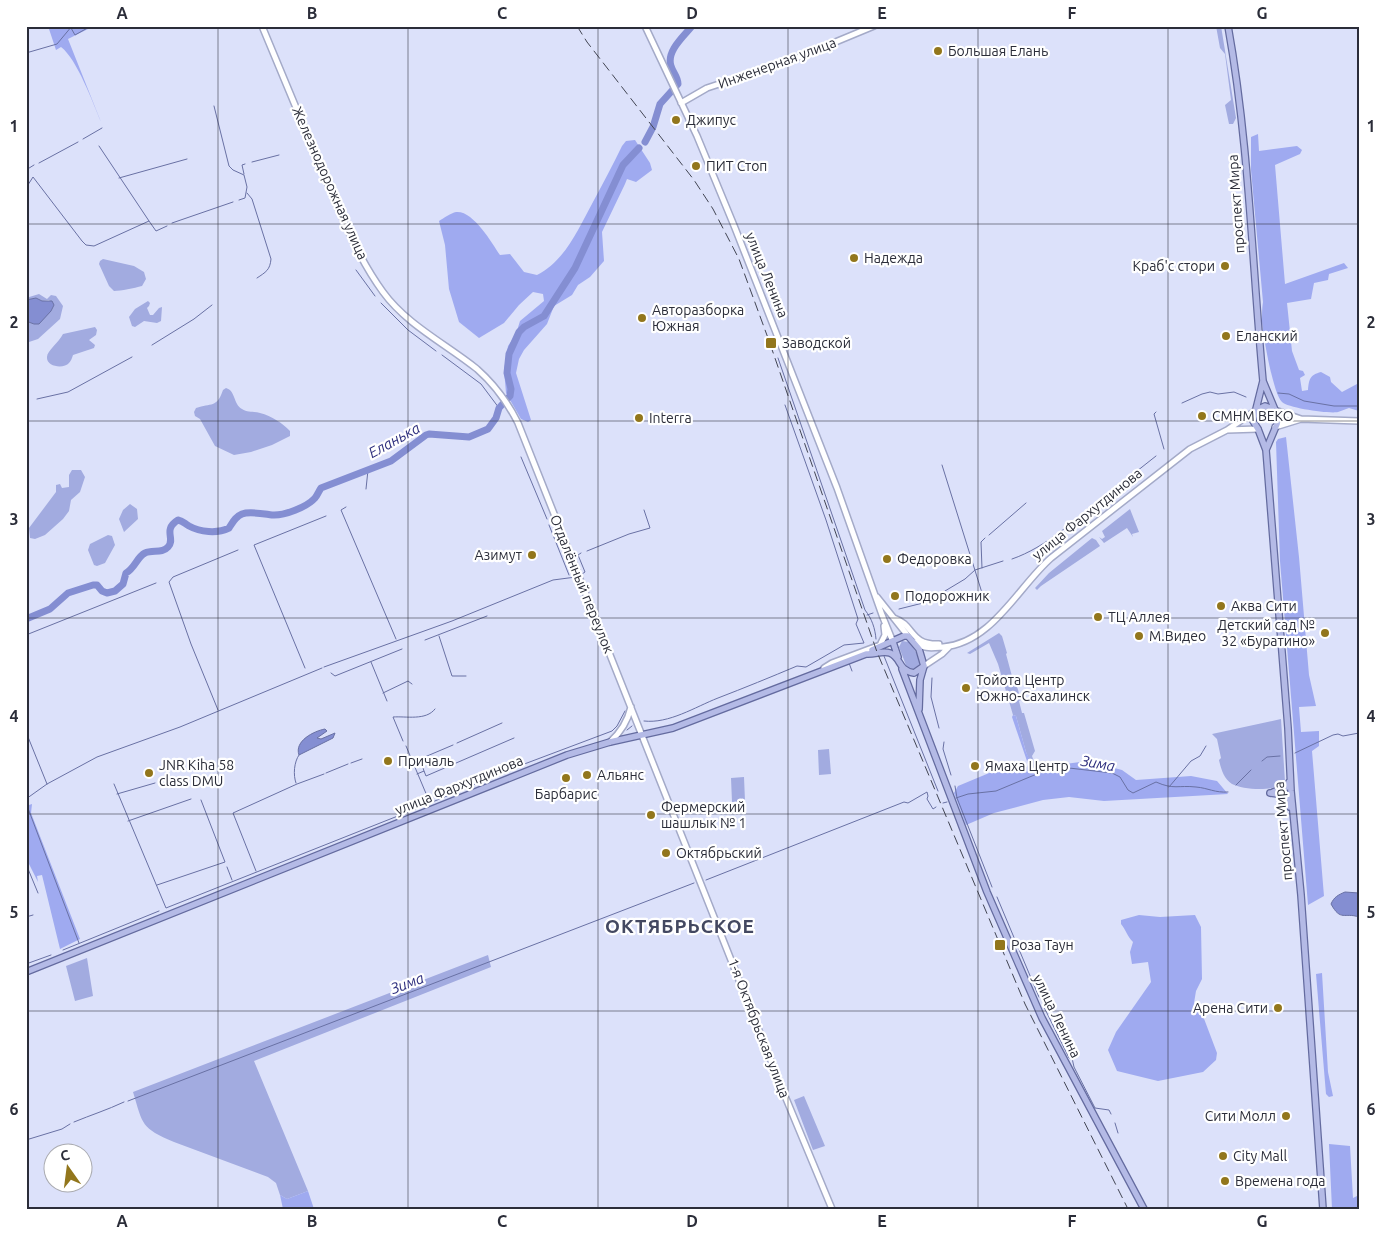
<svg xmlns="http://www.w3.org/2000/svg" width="1385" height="1235" font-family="Ubuntu,sans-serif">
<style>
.green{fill:#a2abe0}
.forest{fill:#9faaf0}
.water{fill:#848ed2;stroke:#6971a4}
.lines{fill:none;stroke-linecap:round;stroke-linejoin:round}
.stream{stroke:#6971a4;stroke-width:1}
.river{stroke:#848ed2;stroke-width:7}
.secondary-casing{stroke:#a4aac8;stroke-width:8}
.primary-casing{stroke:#646b9f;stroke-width:8}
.secondary{stroke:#fff;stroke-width:5}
.primary{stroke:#b4bae6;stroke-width:5.5}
.rail{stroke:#424553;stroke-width:1;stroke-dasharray:10 5;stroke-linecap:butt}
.grid{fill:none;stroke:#2b2d39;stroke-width:1;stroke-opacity:0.55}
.poi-dot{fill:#92761c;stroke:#fff;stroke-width:2}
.labels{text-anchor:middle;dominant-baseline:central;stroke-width:4.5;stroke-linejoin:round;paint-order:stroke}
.poi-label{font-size:14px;fill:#2b2d39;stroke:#fff;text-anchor:start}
.street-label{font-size:14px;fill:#2b2d39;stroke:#fff}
.water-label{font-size:15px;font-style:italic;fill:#2e2f7e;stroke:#fff}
.district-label{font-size:19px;font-weight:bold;letter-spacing:1px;fill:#434861;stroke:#fff}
.neatline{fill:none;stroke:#2b2d39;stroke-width:2}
.grid-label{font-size:16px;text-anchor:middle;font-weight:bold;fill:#2b2d39}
</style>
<rect width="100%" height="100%" fill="#dce1fa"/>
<!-- green -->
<path class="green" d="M1216 26H1221L1236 118 1233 124H1229L1225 105 1231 100 1225 54 1220 48Z
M103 259 134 266 144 272 146 279 142 286C134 288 121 291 114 291L109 286 99 264 100 261Z
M39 294 47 299 51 295 56 296 63 306 60 319 38 339 26 343V321L34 324 51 311 54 305 49 300 42 301 36 298 26 300V298Z
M148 301 150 303 149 306 147 308 150 315H153L159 308 162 307 161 321 157 323 144 321 135 327 132 326 129 317 135 309Z
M95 327 97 330 96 335 89 340 95 345 94 348 73 355C72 358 71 361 69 363 64 369 46 367 47 357 47 351 59 342 63 334Z
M226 388C236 391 233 404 242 409 248 413 254 411 260 413 272 416 282 423 290 431V436L272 445 251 452 234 455 215 446 200 419 195 416 194 412 196 408C211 403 217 408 223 390Z
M72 470H81L85 477 80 492 71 500 69 511 63 519 45 535 35 539 30 538 29 528 56 492V485L60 484 62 488 69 487V475Z
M130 504 137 509 138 519 124 532 119 519 123 510Z
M1130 509 1139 532 1132 534 1133 537 1127 528 1104 543 1099 537 1102 539 1105 537 1102 531Z
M108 535 112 536 115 545 105 563 97 566 94 565 88 550 90 544Z
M1092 538 1096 540 1100 546 1041 586 1037 590 1035 588 1049 573Z
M999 633 1002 636 1007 653 1006 654 1013 680H1015L1021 700 1019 701 1022 713H1024L1035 751 1032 756 1036 768 1032 767 1026 752 1016 716 1013 715 998 664 989 643 970 654 967 653Z
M902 641 909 642C915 649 931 675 907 668L899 647Z
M1281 719 1285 782C1276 792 1244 790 1232 784 1224 779 1221 769 1219 760L1221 758 1217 739 1212 734Z
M829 749 831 774 819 775 818 750Z
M744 777 745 801 732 802 731 778Z
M488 955 491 967 254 1061 308 1191 287 1199 280 1195 276 1183 268 1177 174 1142C141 1128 143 1125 133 1092Z
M87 958 93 996 75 1001 66 966Z
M804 1096 825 1146 813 1150 794 1100Z"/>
<!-- forest -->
<path class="forest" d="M48 26H94L68 39 101 122C93 103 77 59 61 47L56 50Z
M1258 134 1259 151 1297 146 1302 150 1300 154 1275 165 1285 284 1344 263 1348 268 1329 274 1328 280 1314 283 1311 299 1287 303 1292 351 1299 370 1303 371 1305 375 1300 378 1302 391 1308 390C1309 379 1310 375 1321 372L1330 377 1331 382 1342 392 1357 384 1359 385V411L1349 408C1345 409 1342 411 1338 412 1330 414 1288 408 1282 402 1273 393 1263 335 1262 321 1262 314 1262 308 1263 302L1251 170V137Z
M635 140 650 163 652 170 636 182 627 179 625 184 602 232 604 261 590 277 578 285 572 295 554 306 547 324 524 350 519 359 516 373 531 420 528 422 521 419 506 393 504 370 508 346 516 334 520 321 544 301 543 294 533 292 519 305 504 323 479 338 459 322 449 289 445 245 439 221C444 218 451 213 456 212 473 210 492 243 500 255L510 254 524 272 537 275C566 260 578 229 593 202 603 183 613 165 622 146L626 141Z
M1286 437 1299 557 1309 675 1316 706 1299 707 1301 732 1319 731V746L1312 751 1324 896 1308 905 1280 561 1276 442 1278 439Z
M1013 715 1016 716 1026 752 1034 768 1088 761 1122 770 1136 780 1191 776 1217 781 1228 794 1104 801 1069 797 1043 800 994 813 966 825 954 793 958 786 994 771 1027 767 1028 764 1012 717Z
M32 804 31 813 80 939 60 949 42 875 37 876 38 882 26 858V806Z
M1139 915 1160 917 1195 915 1201 927 1202 979 1196 991 1194 1003 1203 1016 1217 1053 1216 1060 1203 1072 1158 1081 1117 1071 1108 1050 1116 1032 1151 982 1148 962 1132 964 1130 952 1133 942C1127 936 1126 930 1121 924V920Z
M1322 973 1328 1072 1333 1096 1329 1097 1326 1094 1316 974Z
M1329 1144 1350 1146 1353 1198 1359 1195V1209H1332Z
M308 1191 314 1209H283L280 1195 287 1199Z"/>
<!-- water -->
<path class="water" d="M36 298 42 301H52L54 305 51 311 39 324H34L26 321V300Z
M325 729 327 731 317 738 321 739 335 733 333 738 299 755C294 741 314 731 325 729Z
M1345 892 1359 893V917C1344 912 1341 922 1331 904 1334 897 1338 895 1345 892Z"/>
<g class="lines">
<!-- stream -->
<path class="stream" d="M71 28 75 35 91 26
M26 53 57 44 72 26
M214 106 229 166 233 170 244 175 247 187 245 198 239 200
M83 139 102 128
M252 162 279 155
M39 163 78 142
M26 170 34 165
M244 174 242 165 245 164
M119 178 187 159
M26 188 33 177 82 241 86 245 94 246 149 221 99 146
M247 193 252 199 271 259C270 270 266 272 257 278
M149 221 156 231 167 226
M172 223 233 202
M356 270 375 296
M381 303 408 330 436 351
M152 345 194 319 212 305
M442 355 481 384 499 408
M778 358 865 610C872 619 875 628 876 639
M1278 393 1289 394 1304 401 1334 406H1359
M37 399 68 392 132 357
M1182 403 1202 394 1210 392 1218 394 1234 392 1246 397
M1156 412 1154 414 1164 449
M521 457 547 519
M942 465 983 596
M366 489 368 470
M1113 490 1156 456
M346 507 341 510 396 639
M549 525 569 575
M989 535 1026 503
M587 551 629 534 650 528 644 510
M581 553 578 555 585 572 582 574
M1012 559C1047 547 1075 519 1105 497
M982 568 981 542 985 538
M945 591 965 579 975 570 1003 561
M899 609 931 601 938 597
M867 615 873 613
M26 635 156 583
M439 636 452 676H466
M425 640 487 616
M884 656 938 791
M371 662 387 701
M849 663 852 671
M324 667 452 621 553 580 576 577
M305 668 254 545 326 516
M331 673 335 676 402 649
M932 678 931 697 939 728
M383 693 408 681 412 684
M218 710 191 644 169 582 173 577 238 550
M644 721C669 724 695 707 718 698 744 688 771 677 797 666L806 667 844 645 864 643 856 624 858 619 826 520 785 405
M627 730 632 726
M26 732 47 784
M403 741 393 717C406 716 426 721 435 709
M944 742 943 749 951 775
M457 743 502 723
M406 746 430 803 519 766 612 731 617 726 625 711
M1295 753 1333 735 1338 734 1343 736 1359 733
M1262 761 1267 757 1280 756
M351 763 362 759
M424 771 420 759 453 745
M326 773 348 764
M417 774 424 771 426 776 514 738
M296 783C293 775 294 762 299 755
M114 784 166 908 423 806
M1236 785 1251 770
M955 786 957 798 992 887
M1169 787 1191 761 1200 756 1206 746
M117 794 155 783
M956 798 968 794 996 791 1044 771 1069 768 1112 773 1120 777 1128 790 1133 793 1156 782C1174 790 1178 785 1196 787 1208 788 1215 793 1228 792
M26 799 47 784 97 757 180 727 322 668
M26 803 79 943
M943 803 947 802
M128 821 191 799
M26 864 38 893
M227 867 232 880
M256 871 233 813 297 784 324 774
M706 880 904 802 908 803 927 792 928 796 927 799 933 809 936 807
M157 885 225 862 201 800
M997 897 1039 997
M26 917 33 915
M63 950 159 911
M26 964 51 955
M1043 1005 1069 1058H1072L1074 1067 1095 1108 1109 1110 1111 1114
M128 1101 694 883
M74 1122C91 1115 107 1110 124 1102
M1115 1123 1118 1133
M26 1140 62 1129 70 1124"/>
<!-- river -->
<path class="river" d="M645 142 653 127 660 104 678 84C678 77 673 73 671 66 666 51 684 36 692 26
M26 619 50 609 68 593 93 585H97L102 591 107 593 115 591 123 584 126 573C135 568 137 557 145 553 152 549 162 554 168 547 176 539 162 530 178 520 183 521 184 523 189 526 200 532 217 534 229 528 233 522 235 517 242 514 250 511 264 514 272 515 284 516 307 507 315 498 317 496 319 491 321 488L391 461 426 435 429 434 469 437 488 429 496 418 499 408 510 396 511 389 507 373 509 354 519 332 524 327 544 316 575 268 623 165 639 148"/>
<defs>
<path id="secondary" d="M262 26C282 74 302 122 322 170 340 212 356 255 383 292 407 325 446 344 477 369 494 384 508 403 518 423L785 1096 832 1209
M645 26 697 136 735 228 837 488 882 615 893 642
M681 103 707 88 792 60 874 26
M1275 410 1301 419 1359 421
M1275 427 1301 419
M1227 430 1255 411
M877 597 908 636
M894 618C915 625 909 645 939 644
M914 642C926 649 929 648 943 647 992 643 1018 587 1051 558L1190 449 1227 430 1258 429
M924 666 942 654 949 647
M824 668 832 663 880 645 885 635 884 626
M610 742C620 733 628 720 631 707"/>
<path id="primary" d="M1228 26C1249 143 1252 262 1263 381L1278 417 1277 424 1266 450
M1263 381 1253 421 1258 429 1266 450 1288 728 1291 791 1301 895 1323 1209
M1255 411 1265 406 1275 410
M893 642 898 657
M872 650 904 636H908L919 649 924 666 920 680 919 709
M902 669 987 892 1042 1018 1144 1209
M1273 792 1287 787 1289 782
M1270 793C1280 794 1288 795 1290 807
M26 972 567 755 610 742 673 728 866 654C875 655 882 650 890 653 902 658 897 670 914 673L924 666"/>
</defs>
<!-- secondary casing -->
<use href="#secondary" class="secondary-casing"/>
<!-- primary casing -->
<use href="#primary" class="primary-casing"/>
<!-- secondary -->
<use href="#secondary" class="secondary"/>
<!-- primary -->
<use href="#primary" class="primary"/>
<!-- rail -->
<path class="rail" d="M577 26 587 42 694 180 713 209 739 259 768 338 877 652 1025 1004 1128 1209"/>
</g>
<!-- grid -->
<path class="grid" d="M218 26V1209M408 26V1209M598 26V1209M788 26V1209M978 26V1209M1168 26V1209M26 224H1359M26 421H1359M26 618H1359M26 814H1359M26 1011H1359"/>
<!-- markers -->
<g class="poi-dot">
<circle cx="938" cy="51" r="5"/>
<circle cx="676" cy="120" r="5"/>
<circle cx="696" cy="166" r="5"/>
<circle cx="854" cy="258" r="5"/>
<circle cx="1225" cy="266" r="5"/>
<circle cx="642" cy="318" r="5"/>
<circle cx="1226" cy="336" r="5"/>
<rect x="765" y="337" width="12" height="12" rx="2.5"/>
<circle cx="1202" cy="416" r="5"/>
<circle cx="639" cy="418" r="5"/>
<circle cx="532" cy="555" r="5"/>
<circle cx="887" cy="559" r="5"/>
<circle cx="895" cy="596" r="5"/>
<circle cx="1221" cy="606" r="5"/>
<circle cx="1098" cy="617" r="5"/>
<circle cx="1325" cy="633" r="5"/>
<circle cx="1139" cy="636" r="5"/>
<circle cx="966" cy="688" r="5"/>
<circle cx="388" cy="761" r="5"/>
<circle cx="975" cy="766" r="5"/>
<circle cx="149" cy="773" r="5"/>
<circle cx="587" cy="775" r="5"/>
<circle cx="566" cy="778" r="5"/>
<circle cx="651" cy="815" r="5"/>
<circle cx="666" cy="853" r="5"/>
<rect x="994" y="939" width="12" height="12" rx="2.5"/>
<circle cx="1278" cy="1008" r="5"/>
<circle cx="1286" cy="1116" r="5"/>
<circle cx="1223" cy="1156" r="5"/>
<circle cx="1225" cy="1181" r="5"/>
</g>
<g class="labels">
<!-- poi labels -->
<g class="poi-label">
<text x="948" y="51">Большая Елань</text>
<text x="686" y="120">Джипус</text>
<text x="706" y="166">ПИТ Стоп</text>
<text x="864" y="258">Надежда</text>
<text x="1215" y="266" text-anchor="end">Краб'с стори</text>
<text x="652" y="310">Авторазборка<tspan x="652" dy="16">Южная</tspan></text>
<text x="1236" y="336">Еланский</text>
<text x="782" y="343">Заводской</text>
<text x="1212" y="416">СМНМ ВЕКО</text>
<text x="649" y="418">Interra</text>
<text x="522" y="555" text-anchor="end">Азимут</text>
<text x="897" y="559">Федоровка</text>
<text x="905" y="596">Подорожник</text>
<text x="1231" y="606">Аква Сити</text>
<text x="1108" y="617">ТЦ Аллея</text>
<text x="1315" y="625" text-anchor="end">Детский сад №<tspan x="1315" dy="16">32 «Буратино»</tspan></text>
<text x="1149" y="636">М.Видео</text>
<text x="976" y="680">Тойота Центр<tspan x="976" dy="16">Южно-Сахалинск</tspan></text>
<text x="398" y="761">Причаль</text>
<text x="159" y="765">JNR Kiha 58<tspan x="159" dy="16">class DMU</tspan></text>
<text x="985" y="766">Ямаха Центр</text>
<text x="597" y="775">Альянс</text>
<text x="566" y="794" text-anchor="middle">Барбарис</text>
<text x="661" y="807">Фермерский<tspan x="661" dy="16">шашлык № 1</tspan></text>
<text x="676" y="853">Октябрьский</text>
<text x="1011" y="945">Роза Таун</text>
<text x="1268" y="1008" text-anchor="end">Арена Сити</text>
<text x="1276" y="1116" text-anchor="end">Сити Молл</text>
<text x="1233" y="1156">City Mall</text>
<text x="1235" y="1181">Времена года</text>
</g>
<!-- street labels -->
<g class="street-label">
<text transform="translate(777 63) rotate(-20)">Инженерная улица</text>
<text transform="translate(330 183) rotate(66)">Железнодорожная улица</text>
<text transform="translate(1236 204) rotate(-94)">проспект Мира</text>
<text transform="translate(767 275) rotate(68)">улица Ленина</text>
<text transform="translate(1087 514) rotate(-39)">улица Фархутдинова</text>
<text transform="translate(582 584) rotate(68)">Отдалённый переулок</text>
<text transform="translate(459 785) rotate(-22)">улица Фархутдинова</text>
<text transform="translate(1283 831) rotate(-95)">проспект Мира</text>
<text transform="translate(1057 1016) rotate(64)">улица Ленина</text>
<text transform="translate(759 1028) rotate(69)">1-я Октябрьская улица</text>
</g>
<!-- water labels -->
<g class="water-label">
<text transform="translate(394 440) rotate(-29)">Еланька</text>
<text transform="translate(1098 763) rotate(10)">Зима</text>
<text transform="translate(407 983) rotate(-21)">Зима</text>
</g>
<!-- district labels -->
<g class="district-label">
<text x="680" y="926">ОКТЯБРЬСКОЕ</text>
</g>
</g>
<!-- border -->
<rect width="1385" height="1235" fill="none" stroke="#ffffff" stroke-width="55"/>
<!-- north arrow -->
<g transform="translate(68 1168) rotate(346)"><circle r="24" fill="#ffffff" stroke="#aaabb0"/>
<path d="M0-4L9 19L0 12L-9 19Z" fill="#92761c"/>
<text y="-8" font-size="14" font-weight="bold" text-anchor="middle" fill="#2b2d39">С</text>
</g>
<rect x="28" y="28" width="1330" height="1180" class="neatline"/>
<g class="grid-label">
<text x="122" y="19">A</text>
<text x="312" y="19">B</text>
<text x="502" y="19">C</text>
<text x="692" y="19">D</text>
<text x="882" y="19">E</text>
<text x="1072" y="19">F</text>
<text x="1262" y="19">G</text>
<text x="14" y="132">1</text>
<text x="1371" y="132">1</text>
<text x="14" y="328">2</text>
<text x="1371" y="328">2</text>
<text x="14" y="525">3</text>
<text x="1371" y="525">3</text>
<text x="14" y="722">4</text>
<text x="1371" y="722">4</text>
<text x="14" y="918">5</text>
<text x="1371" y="918">5</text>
<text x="14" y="1115">6</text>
<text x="1371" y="1115">6</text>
<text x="122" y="1227">A</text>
<text x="312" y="1227">B</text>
<text x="502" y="1227">C</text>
<text x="692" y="1227">D</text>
<text x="882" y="1227">E</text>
<text x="1072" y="1227">F</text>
<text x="1262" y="1227">G</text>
</g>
</svg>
